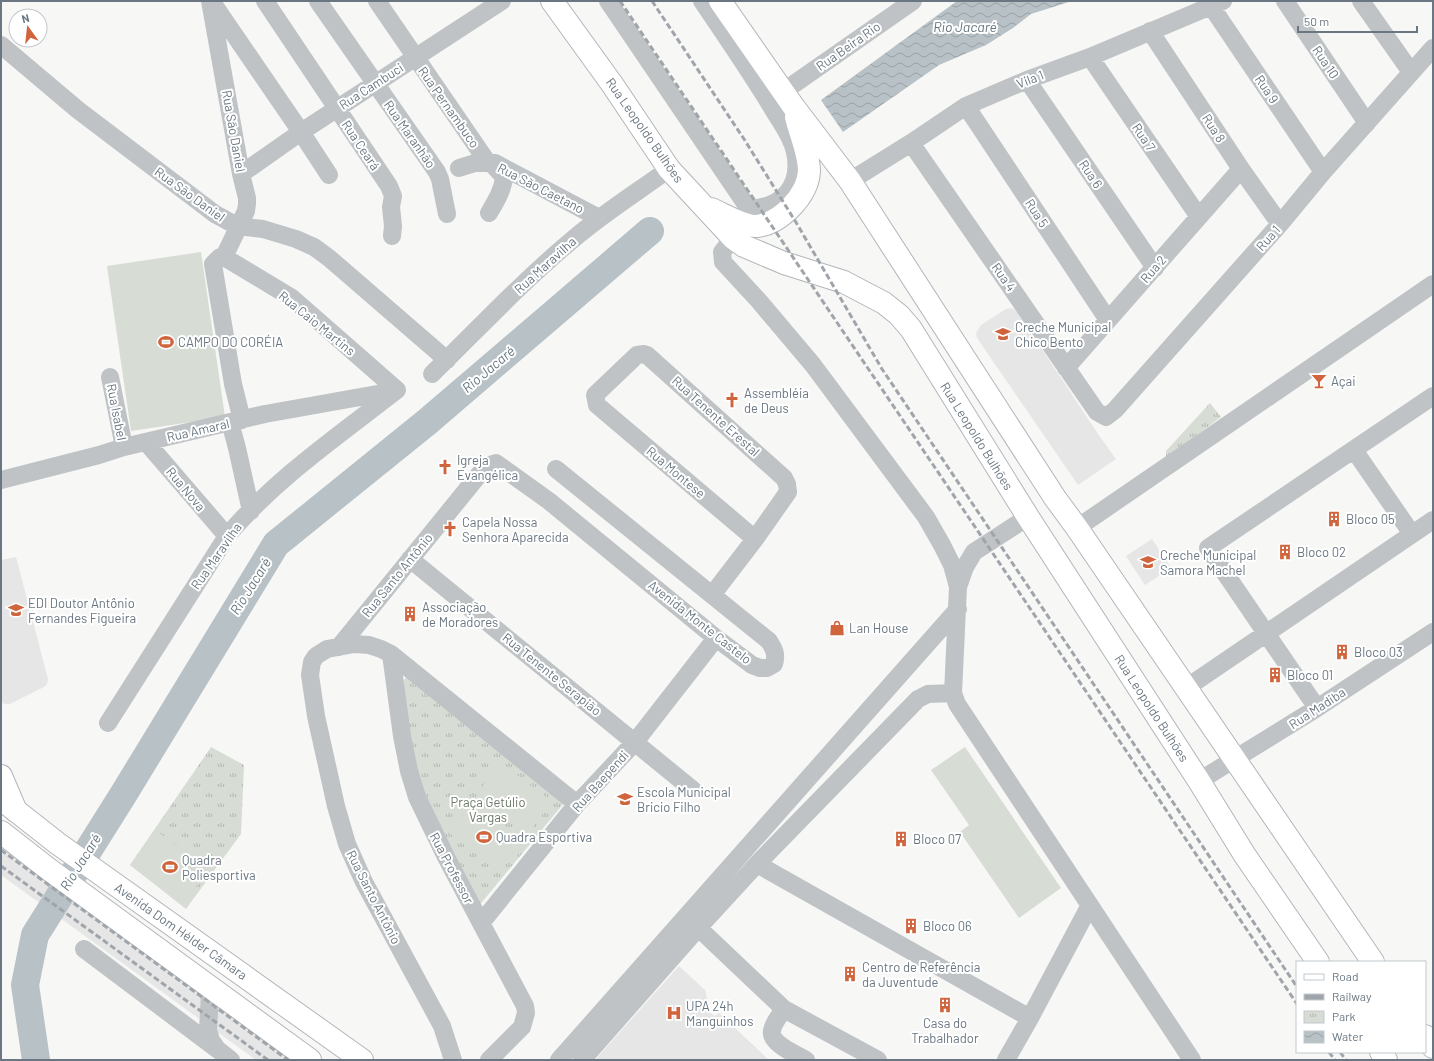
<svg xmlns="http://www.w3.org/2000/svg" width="1434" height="1061" font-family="Barlow,sans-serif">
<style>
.built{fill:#e5e6e5}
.park{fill:url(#park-tufts)}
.garden{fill:#d7dcd5}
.water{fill:url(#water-waves)}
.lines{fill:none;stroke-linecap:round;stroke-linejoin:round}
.river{stroke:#b8c1c6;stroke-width:28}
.secondary-casing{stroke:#b2b6ba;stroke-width:24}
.primary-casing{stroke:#b3b7ba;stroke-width:24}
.street{stroke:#bfc3c6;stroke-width:18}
.secondary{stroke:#fff;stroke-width:22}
.primary{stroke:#fff;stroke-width:22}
.rail{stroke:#9fa5aa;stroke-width:3;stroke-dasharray:6 3;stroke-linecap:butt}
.labels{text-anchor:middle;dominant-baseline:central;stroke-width:4;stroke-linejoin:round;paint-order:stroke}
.street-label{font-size:13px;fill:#6a7782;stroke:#fff}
.poi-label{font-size:13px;fill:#6a7782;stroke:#fff;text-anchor:start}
.park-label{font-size:13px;fill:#6b7a68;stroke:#fff}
.water-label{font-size:14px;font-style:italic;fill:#66777f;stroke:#fff}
</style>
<defs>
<pattern id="park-tufts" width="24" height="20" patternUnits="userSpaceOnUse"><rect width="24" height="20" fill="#d7dcd5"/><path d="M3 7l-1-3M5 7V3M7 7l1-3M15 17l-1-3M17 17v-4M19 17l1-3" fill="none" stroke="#b2b7b2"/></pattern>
<pattern id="water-waves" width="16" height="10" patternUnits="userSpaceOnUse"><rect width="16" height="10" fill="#b8c1c6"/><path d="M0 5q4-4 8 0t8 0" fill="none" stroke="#9aa2a6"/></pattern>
</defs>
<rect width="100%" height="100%" fill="#f7f7f5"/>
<!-- built -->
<path class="built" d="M1011 308 1016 310 1020 316 1098 434 1116 459 1078 485 977 338 976 333 981 325 1006 309Z
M1152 539 1171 568 1145 585 1126 556Z
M16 557 48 679 47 684 44 687 10 704H5L1 702V560Z
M1 843 301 1060H256L1 875Z
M679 966 705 990 709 1006 706 1010 715 1016 719 1013 769 1060H595Z"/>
<!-- park -->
<path class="park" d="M1210 403 1221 417 1166 458V451Z
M405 678H409L564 803 478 907 416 778 403 683Z
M211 747 244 765 241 834 186 909 130 865Z"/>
<!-- garden -->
<path class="garden" d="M201 252 225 417 131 431 107 266Z
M965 747 1061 888 1019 918 960 832 969 825 931 770Z
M502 763 552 802 528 833 477 793Z
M472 802 521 842 498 871 448 832Z
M156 831 210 869 182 904 130 865Z"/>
<!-- water -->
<path class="water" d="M957 1H1072L1031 14 1013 28 986 45 939 65 843 132 821 100Z"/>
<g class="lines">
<!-- river -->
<path class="river" d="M36 1060 25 985 35 935 123 795 276 544 427 422 650 231"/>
<defs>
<path id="secondary" d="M552 1 612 84 669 169 733 238 744 246 784 263 844 282 884 303 899 315 911 329 1028 517 1199 781 1244 854 1318 962
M720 1 793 106 850 181 1055 498 1077 528 1373 962
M711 209C723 214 745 227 757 226 781 223 808 195 809 171 809 153 800 134 796 117
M1 776 16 811
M1425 1036 1433 1047
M1381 1052 1386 1060"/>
<path id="primary" d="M1 799 57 843 362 1060
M1 832 47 868 310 1060"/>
</defs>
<!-- secondary casing -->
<use href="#secondary" class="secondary-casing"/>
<!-- primary casing -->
<use href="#primary" class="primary-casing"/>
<!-- street -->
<path class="street" d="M210 1 241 174 247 198V204L246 211 224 257
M265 1 389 186 393 196 391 207 393 226 392 236
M318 1 437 172 440 179 447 214
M377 1 486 160 491 163 504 177C503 190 496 201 489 213
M608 1 749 209C783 207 802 186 795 152 792 137 782 124 774 111 752 74 727 38 702 1
M1285 1 1367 123
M1361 1 1411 72
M214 5 301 132 329 175
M1211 6 1323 172
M1150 31 1241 169 1280 224
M1 45 78 110 215 214 237 226 263 229 296 239 314 247 329 258 447 360
M1090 57 1199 217
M1027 80 1155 268
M784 91 913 1
M966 106 1108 320
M911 143 1097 412 1106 417 1115 410 1280 224 1323 172 1433 48
M459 168 475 163H495L599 218
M241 174 301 132 502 1
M850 181 911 143 966 106 1027 80 1090 57 1223 1
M733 238 722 252 723 262 759 301 813 365 926 517 942 545 952 565 958 587 953 693 957 704 1192 1060
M1066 368 1241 169
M432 374C478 329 522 282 571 241 602 214 636 193 669 169
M110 377 124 447
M242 420 233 384 213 264 220 257H224L292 298 397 390
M230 422 237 448 251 511
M146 442 227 536
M1354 450 1412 534
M1 480 99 455 124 447 265 414 394 391
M1077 528 1433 284
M410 559 693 790
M958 587 965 567 974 552 1028 517
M712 595 755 539 788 492 787 484 784 478 647 355 644 354 637 355 595 395 597 405 755 539
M339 647 486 466 496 463 549 501 716 638 752 665 760 668H767L774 664C777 654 774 649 769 641L556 469
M391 654 402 736 409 771 417 797 446 857 525 1006 526 1013 522 1027 489 1060
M1186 688 1433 520
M1317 708 1208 548 1433 396
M108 723 227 536C275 479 338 436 397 390
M1199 781 1317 708 1433 632
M757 864 1030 1018 1090 905
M689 919 784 1009 878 1060
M481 923 577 804 635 742 716 638
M84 949 217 1049
M206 984 210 994 208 1030 211 1040 217 1049 231 1060
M784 1009C780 1015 773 1023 772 1031 769 1043 797 1055 806 1060
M453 1060 442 1026 364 882 347 844 336 806 316 716 310 675 312 662 316 656 327 649 354 644 369 645 381 649 391 654 577 804
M559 1060 958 609
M582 1060 699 927 757 864 918 699 928 694 953 693
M1006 1060 1030 1018"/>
<!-- secondary -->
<use href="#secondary" class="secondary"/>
<!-- primary -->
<use href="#primary" class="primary"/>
<!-- rail -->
<path class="rail" d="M620 1 1297 1004
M652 1 744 139 797 224 882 369 1297 987
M1 850 288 1060
M1 866 268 1060
M1329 1052 1335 1060
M1340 1052 1346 1060"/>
</g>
<!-- icons -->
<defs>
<symbol id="school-bare" viewBox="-9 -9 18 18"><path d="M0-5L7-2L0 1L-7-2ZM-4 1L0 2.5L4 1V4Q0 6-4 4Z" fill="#d0643d" stroke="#fff" stroke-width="2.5" paint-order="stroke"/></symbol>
<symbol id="stadium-bare" viewBox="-9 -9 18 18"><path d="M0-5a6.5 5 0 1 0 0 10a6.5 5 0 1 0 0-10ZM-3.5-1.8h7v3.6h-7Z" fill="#d0643d" stroke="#fff" stroke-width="2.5" paint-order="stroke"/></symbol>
<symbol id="bar-bare" viewBox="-9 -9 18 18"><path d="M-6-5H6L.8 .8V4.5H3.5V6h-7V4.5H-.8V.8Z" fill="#d0643d" stroke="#fff" stroke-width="2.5" paint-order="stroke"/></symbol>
<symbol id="church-bare" viewBox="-9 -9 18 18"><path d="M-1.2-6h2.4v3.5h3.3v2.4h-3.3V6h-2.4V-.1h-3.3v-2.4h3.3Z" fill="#d0643d" stroke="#fff" stroke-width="2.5" paint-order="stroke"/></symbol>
<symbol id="building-bare" viewBox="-9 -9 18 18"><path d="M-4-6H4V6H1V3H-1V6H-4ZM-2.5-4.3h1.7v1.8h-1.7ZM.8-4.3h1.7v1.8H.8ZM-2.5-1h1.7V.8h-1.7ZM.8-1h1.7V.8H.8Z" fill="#d0643d" stroke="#fff" stroke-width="2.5" paint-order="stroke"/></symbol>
<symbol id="shop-bare" viewBox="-9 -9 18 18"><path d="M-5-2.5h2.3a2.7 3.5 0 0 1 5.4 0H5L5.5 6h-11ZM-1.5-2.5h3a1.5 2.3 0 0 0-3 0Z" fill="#d0643d" stroke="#fff" stroke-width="2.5" paint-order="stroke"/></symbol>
<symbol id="hospital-bare" viewBox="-9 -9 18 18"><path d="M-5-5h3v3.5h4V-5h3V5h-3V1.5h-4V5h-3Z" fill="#d0643d" stroke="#fff" stroke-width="2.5" paint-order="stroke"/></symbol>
</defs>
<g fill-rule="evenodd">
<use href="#school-bare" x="992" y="323" width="22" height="22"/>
<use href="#stadium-bare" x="155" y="331" width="22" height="22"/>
<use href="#bar-bare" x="1308" y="370" width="22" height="22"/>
<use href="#church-bare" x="721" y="389" width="22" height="22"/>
<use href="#church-bare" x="434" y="456" width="22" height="22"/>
<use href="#building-bare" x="1323" y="508" width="22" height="22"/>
<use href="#church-bare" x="439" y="518" width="22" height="22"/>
<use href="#building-bare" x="1274" y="541" width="22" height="22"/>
<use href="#school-bare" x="1137" y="551" width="22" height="22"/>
<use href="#school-bare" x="5" y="599" width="22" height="22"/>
<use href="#building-bare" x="399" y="603" width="22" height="22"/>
<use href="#shop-bare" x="826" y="617" width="22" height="22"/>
<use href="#building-bare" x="1331" y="641" width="22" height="22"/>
<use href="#building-bare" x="1264" y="664" width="22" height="22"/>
<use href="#school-bare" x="614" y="788" width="22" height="22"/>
<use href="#stadium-bare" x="473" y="826" width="22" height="22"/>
<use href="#building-bare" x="890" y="828" width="22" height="22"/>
<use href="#stadium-bare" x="159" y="856" width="22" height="22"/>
<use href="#building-bare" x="900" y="915" width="22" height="22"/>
<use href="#building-bare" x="839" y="963" width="22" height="22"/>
<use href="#building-bare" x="934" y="994" width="22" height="22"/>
<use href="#hospital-bare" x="663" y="1002" width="22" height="22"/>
</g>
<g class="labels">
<!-- street labels -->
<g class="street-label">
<text transform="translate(848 46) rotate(-35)">Rua Beira Rio</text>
<text transform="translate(1326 62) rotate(56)">Rua 10</text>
<text transform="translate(1030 79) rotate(-21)">Vila 1</text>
<text transform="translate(371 86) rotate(-33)">Rua Cambuci</text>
<text transform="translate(1267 89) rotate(56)">Rua 9</text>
<text transform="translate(449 107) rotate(55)">Rua Pernambuco</text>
<text transform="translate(1214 128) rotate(57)">Rua 8</text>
<text transform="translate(645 130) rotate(55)">Rua Leopoldo Bulhões</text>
<text transform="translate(234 131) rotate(80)">Rua Sāo Daniel</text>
<text transform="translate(410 134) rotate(55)">Rua Maranhão</text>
<text transform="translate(1144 137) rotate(56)">Rua 7</text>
<text transform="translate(361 145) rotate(56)">Rua Ceará</text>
<text transform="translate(1091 174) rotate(56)">Rua 6</text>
<text transform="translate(541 188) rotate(27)">Rua São Caetano</text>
<text transform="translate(190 194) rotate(36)">Rua São Daniel</text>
<text transform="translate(1037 213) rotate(57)">Rua 5</text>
<text transform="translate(1268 238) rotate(-48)">Rua 1</text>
<text transform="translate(545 265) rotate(-42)">Rua Maravilha</text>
<text transform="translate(1153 269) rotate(-49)">Rua 2</text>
<text transform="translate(1004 277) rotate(55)">Rua 4</text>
<text transform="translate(317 323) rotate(39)">Rua Caio Martins</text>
<text transform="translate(117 412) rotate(79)">Rua Isabel</text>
<text transform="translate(716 416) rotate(42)">Rua Tenente Erestal</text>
<text transform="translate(198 430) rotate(-13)">Rua Amaral</text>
<text transform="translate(977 436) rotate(58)">Rua Leopoldo Bulhões</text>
<text transform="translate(676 472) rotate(40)">Rua Montese</text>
<text transform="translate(186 489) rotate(50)">Rua Nova</text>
<text transform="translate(216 556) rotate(-55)">Rua Maravilha</text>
<text transform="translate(397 575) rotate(-51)">Rua Santo Antônio</text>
<text transform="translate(700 622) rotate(38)">Avenida Monte Castelo</text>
<text transform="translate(552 674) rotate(39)">Rua Tenente Serapião</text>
<text transform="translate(1152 708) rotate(57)">Rua Leopoldo Bulhões</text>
<text transform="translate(1317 708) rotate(-33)">Rua Madiba</text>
<text transform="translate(600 781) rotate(-48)">Rua Baependi</text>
<text transform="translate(452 868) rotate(62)">Rua Professor</text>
<text transform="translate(374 897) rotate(63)">Rua Santo Antônio</text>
<text transform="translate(181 931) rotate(35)">Avenida Dom Hélder Câmara</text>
</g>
<!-- poi labels -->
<g class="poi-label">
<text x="1015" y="327">Creche Municipal<tspan x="1015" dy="15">Chico Bento</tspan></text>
<text x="178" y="342">CAMPO DO CORÉIA</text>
<text x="1331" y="381">Açai</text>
<text x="744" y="393">Assembléia<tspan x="744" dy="15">de Deus</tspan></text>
<text x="457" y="460">Igreja<tspan x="457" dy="15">Evangélica</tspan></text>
<text x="1346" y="519">Bloco 05</text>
<text x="462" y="522">Capela Nossa<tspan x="462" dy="15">Senhora Aparecida</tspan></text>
<text x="1297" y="552">Bloco 02</text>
<text x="1160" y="555">Creche Municipal<tspan x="1160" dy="15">Samora Machel</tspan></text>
<text x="28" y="603">EDI Doutor Antônio<tspan x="28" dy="15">Fernandes Figueira</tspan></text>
<text x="422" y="607">Associação<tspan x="422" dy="15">de Moradores</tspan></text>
<text x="849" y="628">Lan House</text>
<text x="1354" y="652">Bloco 03</text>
<text x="1287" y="675">Bloco 01</text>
<text x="637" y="792">Escola Municipal<tspan x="637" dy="15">Bricio Filho</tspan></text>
<text x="496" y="837">Quadra Esportiva</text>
<text x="913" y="839">Bloco 07</text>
<text x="182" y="860">Quadra<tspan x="182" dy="15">Poliesportiva</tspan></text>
<text x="923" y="926">Bloco 06</text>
<text x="862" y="967">Centro de Referência<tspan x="862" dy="15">da Juventude</tspan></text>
<text x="686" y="1006">UPA 24h<tspan x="686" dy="15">Manguinhos</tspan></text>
<text x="945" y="1023" text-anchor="middle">Casa do<tspan x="945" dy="15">Trabalhador</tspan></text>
</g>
<!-- park labels -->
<g class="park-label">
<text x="488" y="802">Praça Getúlio<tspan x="488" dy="15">Vargas</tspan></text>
</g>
<!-- water labels -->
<g class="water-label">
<text x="965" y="26">Rio Jacaré</text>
<text transform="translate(488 369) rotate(-40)">Rio Jacaré</text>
<text transform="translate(250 586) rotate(-58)">Rio Jacaré</text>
<text transform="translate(80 862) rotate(-58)">Rio Jacaré</text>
</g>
</g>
<!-- border -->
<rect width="1434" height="1061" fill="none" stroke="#6a7782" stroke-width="4"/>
<!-- legend -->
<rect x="1296" y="961" width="130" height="92" fill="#ffffff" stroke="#c3c9cd"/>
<rect x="1304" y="974" width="20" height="6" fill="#ffffff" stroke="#c3c9cd"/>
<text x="1332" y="981" font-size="12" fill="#6a7782">Road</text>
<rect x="1304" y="994" width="20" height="6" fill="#9fa5aa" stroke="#c3c9cd"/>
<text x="1332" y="1001" font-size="12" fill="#6a7782">Railway</text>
<rect x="1304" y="1011" width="20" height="12" fill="url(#park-tufts)" stroke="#c3c9cd"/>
<text x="1332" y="1021" font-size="12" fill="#6a7782">Park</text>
<rect x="1304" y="1031" width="20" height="12" fill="url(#water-waves)" stroke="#c3c9cd"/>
<text x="1332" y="1041" font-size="12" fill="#6a7782">Water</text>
<!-- north arrow -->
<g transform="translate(28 28) rotate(345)"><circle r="19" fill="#ffffff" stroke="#c3c9cd"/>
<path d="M0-3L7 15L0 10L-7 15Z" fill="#d0643d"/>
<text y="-6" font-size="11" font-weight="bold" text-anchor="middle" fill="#6a7782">N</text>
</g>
<!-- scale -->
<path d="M1298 26v6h119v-6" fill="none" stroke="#6a7782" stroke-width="2"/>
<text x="1304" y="26" font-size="12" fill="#6a7782" stroke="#ffffff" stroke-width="3" paint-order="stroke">50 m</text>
</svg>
